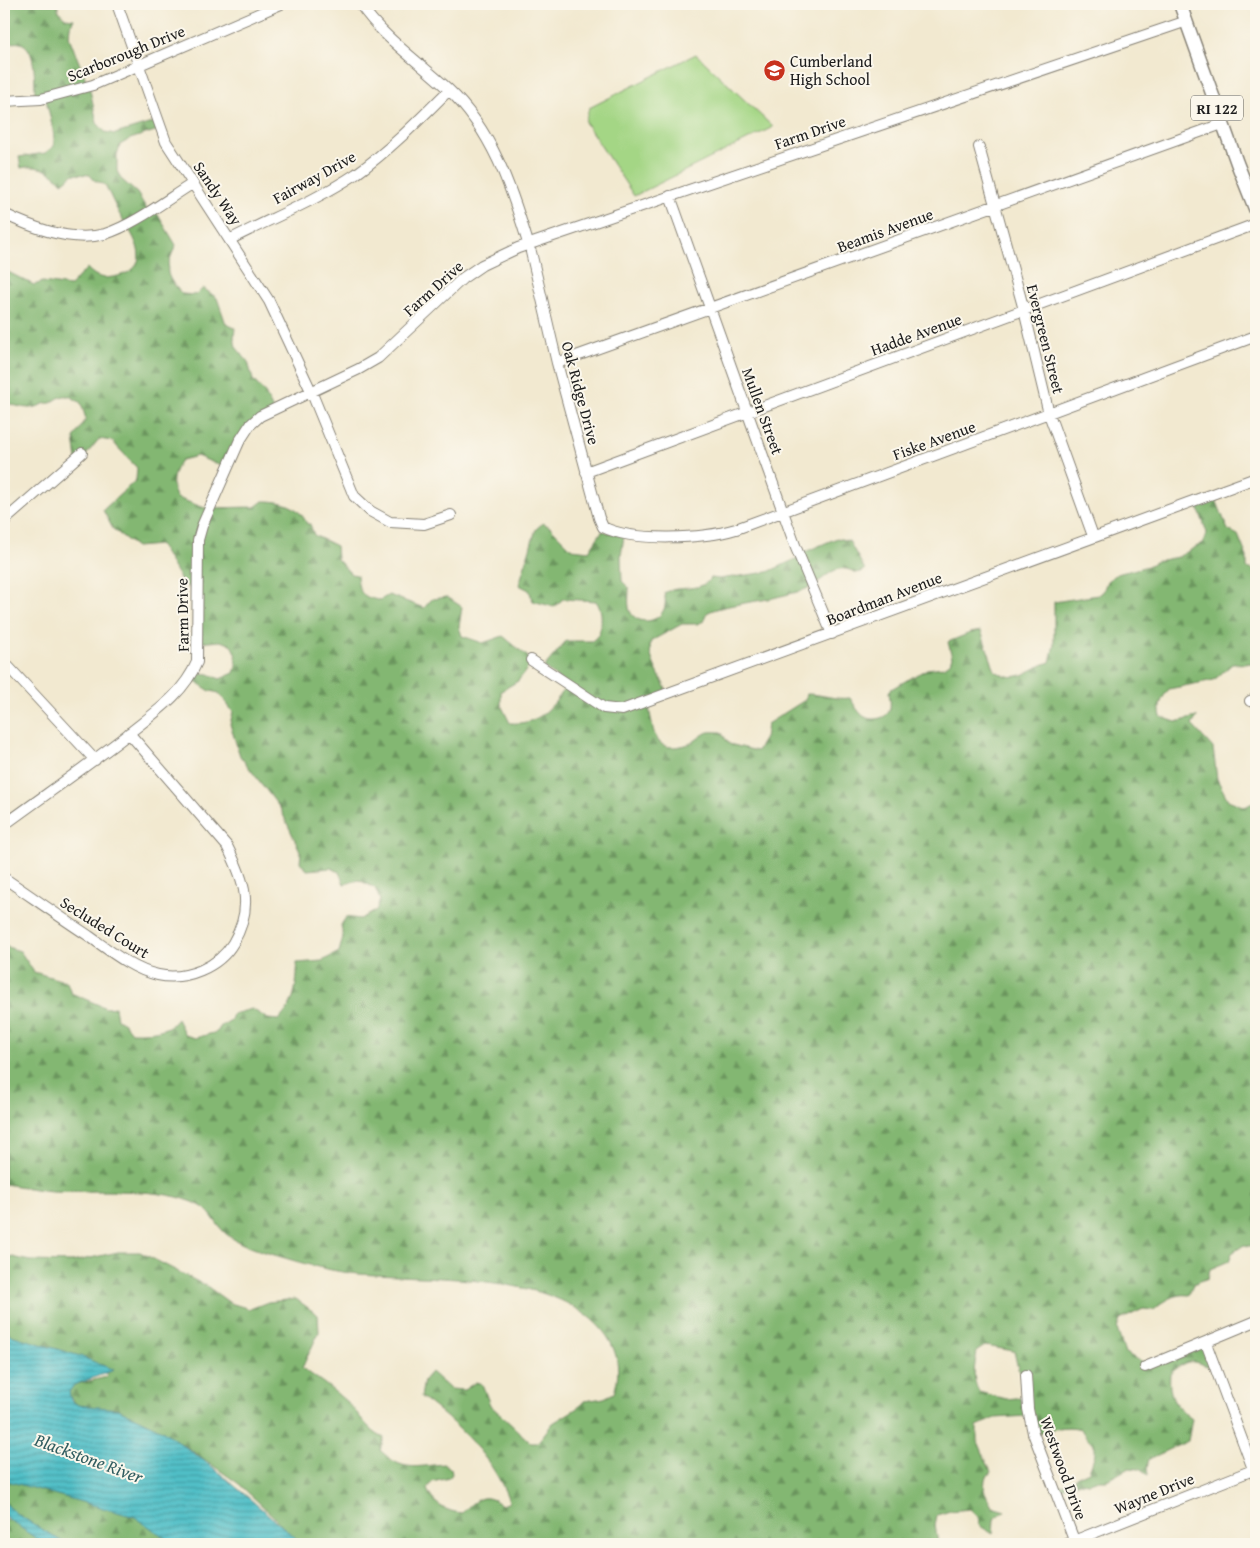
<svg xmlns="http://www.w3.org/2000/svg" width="1260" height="1548" font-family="'Gentium Book Plus',serif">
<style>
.grass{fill:#a4d685;stroke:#607950}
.forest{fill:url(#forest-firs);stroke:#506a47;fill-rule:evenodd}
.water{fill:url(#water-rules);stroke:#366e72}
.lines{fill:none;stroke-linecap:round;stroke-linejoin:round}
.minor-casing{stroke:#878276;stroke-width:12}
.major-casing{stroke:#878276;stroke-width:15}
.minor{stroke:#fff;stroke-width:10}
.major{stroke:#fff;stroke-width:12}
.labels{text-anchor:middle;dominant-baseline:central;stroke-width:4;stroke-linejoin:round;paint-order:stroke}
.shield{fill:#fbf7ec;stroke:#5f5e5a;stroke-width:1}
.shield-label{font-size:15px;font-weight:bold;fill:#1c1c1c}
.street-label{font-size:16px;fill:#1c1c1c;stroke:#fbf7ec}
.poi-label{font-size:16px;fill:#1c1c1c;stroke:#fbf7ec;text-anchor:start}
.water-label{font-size:18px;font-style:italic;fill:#315d60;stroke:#fbf7ec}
</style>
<defs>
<pattern id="forest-firs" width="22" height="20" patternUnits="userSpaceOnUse" patternTransform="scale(1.25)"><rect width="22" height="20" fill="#83b772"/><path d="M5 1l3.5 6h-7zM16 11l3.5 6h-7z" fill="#6a945d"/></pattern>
<pattern id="water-rules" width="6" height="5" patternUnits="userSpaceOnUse" patternTransform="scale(1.25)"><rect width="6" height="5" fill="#51bfc7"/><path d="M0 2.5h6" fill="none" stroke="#429aa1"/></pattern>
</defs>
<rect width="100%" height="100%" fill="#fbf7ec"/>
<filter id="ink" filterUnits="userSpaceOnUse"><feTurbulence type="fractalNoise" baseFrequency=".02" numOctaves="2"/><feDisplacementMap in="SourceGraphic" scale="10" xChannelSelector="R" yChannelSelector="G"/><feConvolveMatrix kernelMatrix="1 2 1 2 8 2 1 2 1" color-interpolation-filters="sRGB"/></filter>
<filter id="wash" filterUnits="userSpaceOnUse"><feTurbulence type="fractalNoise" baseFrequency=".0096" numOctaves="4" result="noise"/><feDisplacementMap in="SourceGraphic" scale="20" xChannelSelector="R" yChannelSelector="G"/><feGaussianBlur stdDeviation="1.12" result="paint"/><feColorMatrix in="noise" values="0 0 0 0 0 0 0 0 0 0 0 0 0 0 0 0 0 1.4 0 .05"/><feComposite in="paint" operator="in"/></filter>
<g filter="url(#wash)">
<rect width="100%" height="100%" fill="#f2e9d0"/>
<!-- grass -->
<path class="grass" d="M696 54 773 127 634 196 585 122 589 108Z"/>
<!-- forest -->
<path class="forest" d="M4 4H58V10L65 18 74 19 70 27 69 37 90 90 97 123 105 132 115 134 155 122 158 130 130 139 120 145 117 155V171L121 179 137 193 148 211 155 210 176 245C165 270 163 273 182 294L196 295 203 288 217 298 226 324 235 328 234 337 236 347 248 362 253 380 265 393 273 410 256 422 226 468 197 456 181 460C173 472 169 485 177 498L205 508 255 507 263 501C282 501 299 505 307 524H310L314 535 336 546 337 559 351 574 357 575C358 592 362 598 380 600L389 595 424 608 432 599 447 597 462 607 459 627 462 636 483 643 503 636 533 661 518 681 501 691V705L510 723C540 725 551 708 567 686L544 667 566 641H592L599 635C601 623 604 612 596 601L563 599 554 607 533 601 529 590 519 585 536 529 543 523 550 527 572 549 589 551 602 531 624 536 621 556 622 581 629 588C629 594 628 602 629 608 634 630 673 623 664 593 679 584 699 594 711 578L719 579 768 572 798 558V555L837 538 849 541 865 570 857 573C834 561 829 577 810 587 801 592 788 594 777 597 764 601 713 606 706 614 706 614 704 620 704 621L697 624H682L651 641C646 659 663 678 668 695L649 707C654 735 654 755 689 744 696 741 700 736 706 733 709 731 717 732 721 732L729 744 757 751 765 738 767 724 805 700 807 694C822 694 835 700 850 698 854 704 859 714 865 717 868 719 873 719 876 719 893 716 891 706 889 692L891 689 927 669 944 667 950 663 952 657 948 642 970 633 981 631 995 671C1020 685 1027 669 1050 662L1054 645V602L1098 595 1103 592 1107 581 1117 574 1148 566 1157 561 1178 557 1203 543 1207 533 1196 501 1215 497 1228 530 1238 535 1247 557V568L1256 571V663L1232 664 1214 680 1169 689C1161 699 1158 705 1161 717L1176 722 1197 717 1192 725 1213 748 1217 779 1228 800 1245 807 1256 801V1247L1244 1245 1232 1253 1229 1261 1210 1269 1208 1278 1193 1284 1189 1295C1175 1293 1164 1301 1154 1310L1143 1309 1120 1320 1117 1329 1125 1353 1150 1366 1204 1345 1214 1369C1193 1360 1188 1357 1170 1374 1168 1395 1175 1407 1192 1419L1188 1441 1149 1459 1147 1467 1148 1475 1139 1469 1129 1468 1107 1480H1098L1090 1483 1080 1482 1053 1491V1488L1074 1481 1076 1477 1089 1471C1101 1439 1094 1452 1081 1429 1065 1424 1049 1430 1033 1436L1028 1416 995 1418 977 1426V1439L991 1472 985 1479 984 1490 992 1507 1005 1511 994 1519 993 1534 980 1526 978 1517 970 1509 950 1511 937 1515 935 1525 938 1544H298L274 1517 239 1484 184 1445 150 1429 77 1405 67 1393 72 1385 107 1377V1372L4 1341V1255L30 1261 72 1262 118 1252H140L208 1287 230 1303 250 1309 268 1302 296 1299 318 1315 319 1332 302 1368C318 1379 334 1390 348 1403 360 1415 369 1432 384 1438L380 1450C403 1473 415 1466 445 1464L451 1469 452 1474 449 1478 432 1482 427 1489C432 1504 447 1512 462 1513 477 1498 484 1492 502 1505L508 1503 509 1501C494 1458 456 1423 421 1397L424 1380 431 1372 450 1389 464 1390 476 1382 482 1384 490 1405 531 1443H537L553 1423 579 1407 584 1401 604 1398 614 1393C632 1338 582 1304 535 1291 478 1276 417 1278 359 1274 335 1272 308 1265 285 1258 268 1253 244 1247 229 1236 218 1229 212 1212 201 1206 164 1185 94 1193 52 1191 36 1190 20 1186 4 1184V946L20 951 34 972 67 982 71 993 106 1008 115 1007 117 1019 124 1023 131 1032C147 1032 167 1033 177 1019L185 1035 195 1038 217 1032 221 1026 231 1020 233 1014 252 1009 268 1019 278 1020C294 1007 298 983 297 963L322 961 339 952 343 937 341 925 346 917 360 919 376 911 380 900 375 888 359 880 344 884 339 872 331 868 307 870 300 862 301 853 280 808 240 756 230 724 233 712 219 693 210 691 190 678 192 672 209 674 220 679 234 673C238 663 237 653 230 644L220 641 197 643 193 590 182 582 160 545 136 547 113 529 103 510 136 480 137 468 112 441 99 439 86 455 77 460 74 438 86 419 81 403C67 394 65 393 51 403 44 403 42 405 36 407 26 410 13 405 4 402V270L34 285 43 282 70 286 87 268C97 279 104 279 118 276 151 268 138 243 125 223 117 212 112 198 105 185L94 180 90 175 74 174 62 183C53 171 37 164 21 168L19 157 45 153 54 146C55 130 49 115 46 99H35C34 79 39 29 4 46ZM985 1346 1014 1351 1018 1369 1025 1376 1027 1397 1006 1399 979 1392C971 1378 975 1365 977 1351Z
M4 1473 132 1512 178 1544H4V1518L8 1521 16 1520 4 1503Z"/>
<!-- water -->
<path class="water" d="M4 1333 80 1356 114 1370 74 1385 69 1392 71 1400 78 1405 118 1409 162 1430 210 1465 303 1544H174L135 1517 4 1480Z
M4 1502 17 1514 66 1544H44L4 1516Z"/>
</g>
<g filter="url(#ink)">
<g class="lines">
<defs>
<path id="minor" d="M117 4 166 142 269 301 311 391 354 496 370 511 390 522 424 524 451 515
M360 4C383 38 418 61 448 89 492 130 511 187 528 243
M4 101 41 99 93 85 281 4
M979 147 1024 310 1049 414 1093 536
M670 196 796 548 832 634
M4 214C33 228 72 243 105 234 134 225 166 200 192 184
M231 239C272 218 317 200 356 174 390 150 420 119 449 90
M531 252 557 363 599 518 603 527C633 542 703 539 736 529L1256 336
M557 363 1222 124
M586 472 1256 224
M4 521 82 453
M531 660 604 708 622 710 1256 478
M4 662 95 760
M1250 701 1256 699
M4 825C45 795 87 766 127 735 154 713 183 695 197 662L198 540 202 526 239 442 250 425 260 416 359 369 378 358 463 278 482 265 518 248 1187 21
M4 878C32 897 60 917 89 936 109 950 133 970 158 975 186 981 219 967 233 943 254 907 245 881 227 846L129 733
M1206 1343 1256 1477
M1145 1367 1256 1321
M1026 1375 1028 1409 1033 1433 1074 1540
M1066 1544 1253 1470"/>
<path id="major" d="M1180 4 1237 163 1256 211"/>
</defs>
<!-- minor casing -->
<use href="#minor" class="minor-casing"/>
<!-- major casing -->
<use href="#major" class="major-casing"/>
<!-- minor -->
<use href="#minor" class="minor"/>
<!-- major -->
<use href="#major" class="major"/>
</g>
</g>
<!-- icons -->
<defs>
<symbol id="school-disc" viewBox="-11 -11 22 22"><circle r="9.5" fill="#c8321e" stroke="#fbf7ec"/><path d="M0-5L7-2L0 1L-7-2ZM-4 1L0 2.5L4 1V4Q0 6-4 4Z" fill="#fff"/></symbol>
</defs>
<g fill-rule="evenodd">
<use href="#school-disc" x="762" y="58" width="25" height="25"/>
</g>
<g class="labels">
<!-- shield labels -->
<rect class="shield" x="1191" y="95.5" width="52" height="25" rx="4"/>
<g class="shield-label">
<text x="1217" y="108">RI 122</text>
</g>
<!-- street labels -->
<g class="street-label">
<text transform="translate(126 53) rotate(-22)">Scarborough Drive</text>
<text transform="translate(810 132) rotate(-19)">Farm Drive</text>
<text transform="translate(314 177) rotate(-29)">Fairway Drive</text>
<text transform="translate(218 193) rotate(56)">Sandy Way</text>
<text transform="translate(885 230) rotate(-20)">Beamis Avenue</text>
<text transform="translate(433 288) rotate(-42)">Farm Drive</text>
<text transform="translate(916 334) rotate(-20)">Hadde Avenue</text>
<text transform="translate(1046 339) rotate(76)">Evergreen Street</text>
<text transform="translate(581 393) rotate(75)">Oak Ridge Drive</text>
<text transform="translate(763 411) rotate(70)">Mullen Street</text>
<text transform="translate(934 440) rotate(-20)">Fiske Avenue</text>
<text transform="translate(884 598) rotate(-21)">Boardman Avenue</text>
<text transform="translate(182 615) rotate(-91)">Farm Drive</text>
<text transform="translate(105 927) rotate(32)">Secluded Court</text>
<text transform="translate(1064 1468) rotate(70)">Westwood Drive</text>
<text transform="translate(1154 1493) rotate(-22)">Wayne Drive</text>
</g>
<!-- poi labels -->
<g class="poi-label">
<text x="790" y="61">Cumberland<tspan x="790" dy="18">High School</tspan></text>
</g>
<!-- water labels -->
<g class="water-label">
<text transform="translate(89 1458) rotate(20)">Blackstone River</text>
</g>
</g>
<!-- margin -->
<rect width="1260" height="1548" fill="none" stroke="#fbf7ec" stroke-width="20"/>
</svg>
